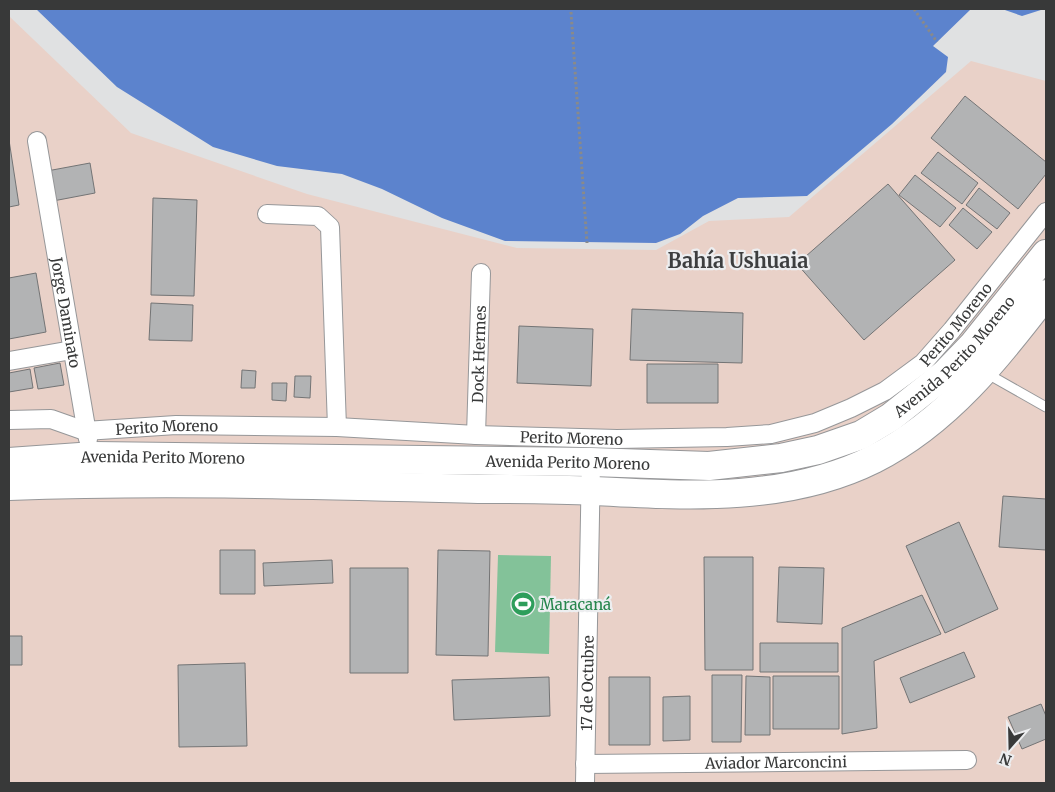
<svg xmlns="http://www.w3.org/2000/svg" width="1055" height="792" font-family="Merriweather,serif">
<style>
.industrial{fill:#e9d1c8}
.green{fill:#83c299}
.water{fill:#5c83cd}
.building{fill:#b2b3b4;stroke:#737475}
.lines{fill:none;stroke-linecap:round;stroke-linejoin:round}
.service-casing{stroke:#969799;stroke-width:11}
.minor-casing{stroke:#969799;stroke-width:20}
.primary-casing{stroke:#969799;stroke-width:30}
.path{stroke:#898a8a;stroke-width:3;stroke-dasharray:2.5 2.5;stroke-linecap:butt}
.service{stroke:#fff;stroke-width:9}
.minor{stroke:#fff;stroke-width:18}
.primary{stroke:#fff;stroke-width:28}
.labels{text-anchor:middle;dominant-baseline:central;stroke-width:4.5;stroke-linejoin:round;paint-order:stroke}
.street-label{font-size:15px;fill:#383939;stroke:#edeef0}
.leisure-label{font-size:15px;fill:#27864d;stroke:#edeef0;text-anchor:start}
.district-label{font-size:20px;font-weight:bold;fill:#3d3e3f;stroke:#edeef0}
</style>
<rect width="100%" height="100%" fill="#e0e1e2"/>
<!-- industrial -->
<path class="industrial" d="M9 16 131 133 307 194 517 248 656 250 709 221 789 217 971 61 1046 81V783H9Z"/>
<!-- green -->
<path class="green" d="M498 555 551 556 549 654 495 652Z"/>
<!-- water -->
<path class="water" d="M36 9H971L933 46 948 57 946 72 892 124 807 196 738 198 703 216 680 234 656 243 505 241 442 218 382 189 342 174 277 166 213 147 117 87Z
M1002 9H1044L1022 16Z"/>
<!-- building -->
<path class="building" d="M965 96 1046 162V174L1018 209 931 138Z
M9 140 19 205 9 207Z
M938 152 978 183 962 204 921 173Z
M90 163 95 193 53 201 47 171Z
M915 175 956 208 940 227 899 195Z
M888 184 955 260 864 340 797 264Z
M979 188 1010 213 997 229 966 205Z
M153 198 197 200 194 296 151 295Z
M963 208 992 232 977 249 949 225Z
M36 273 46 332 9 339V278Z
M151 303 193 305 192 341 149 340Z
M632 309 743 313 742 363 630 360Z
M519 326 593 329 591 386 517 383Z
M60 363 64 385 38 389 34 368Z
M647 364H718V403H647Z
M30 369 33 388 9 392V373Z
M242 370 256 371 255 388H241Z
M295 376H311L310 398 294 397Z
M272 383H287L286 401 272 400Z
M1003 496 1046 499V550L999 547Z
M959 522 998 609 945 633 906 546Z
M220 550H255V594H220Z
M438 550 490 551 488 656 436 655Z
M704 557H753V670H705Z
M332 560 333 583 264 586 263 563Z
M779 567 824 568 822 624 777 622Z
M350 568H408V673H350Z
M922 595 941 634 874 661 877 728 842 734V628Z
M9 636H22V665H9Z
M760 643H838V672H760Z
M964 652 975 677 910 703 900 678Z
M245 663 247 746 179 747 178 665Z
M712 675H742L741 742H712Z
M746 676 770 677V735H745Z
M773 676H839V729H773Z
M549 677 550 716 454 720 452 680Z
M609 677H650V745H609Z
M690 696V740L663 741V697Z
M1041 704 1046 716V739L1022 749 1008 717Z"/>
<g class="lines">
<defs>
<path id="service" d="M986 373 1046 407"/>
<g id="minor">
<path id="s1" d="M37 141 88 439"/>
<path d="M267 214 318 216 330 227 337 427"/>
<path d="M9 361 72 350"/>
<path id="s2" d="M9 420 51 419 85 431 176 425 337 427 476 435 617 439 727 437 771 434 815 423 851 408 885 391 923 363 952 330 1046 212"/>
<path id="s3" d="M476 435 481 273"/>
<path id="s4" d="M585 764 967 760"/>
<path id="s5" d="M585 783 591 462"/>
</g>
<g id="primary">
<path id="s6" d="M9 462 94 456 591 462 709 466 781 458 818 450 861 435 891 417 945 374 973 345 1046 254"/>
<path d="M9 486C165 480 322 485 478 489 517 489 556 489 595 491 689 496 788 502 874 459 947 422 998 357 1046 294"/>
</g>
</defs>
<!-- service casing -->
<use href="#service" class="service-casing"/>
<!-- minor casing -->
<use href="#minor" class="minor-casing"/>
<!-- primary casing -->
<use href="#primary" class="primary-casing"/>
<!-- path -->
<path class="path" d="M914 9 937 42
M571 12 587 243"/>
<!-- service -->
<use href="#service" class="service"/>
<!-- minor -->
<use href="#minor" class="minor"/>
<!-- primary -->
<use href="#primary" class="primary"/>
</g>
<!-- icons -->
<defs>
<symbol id="stadium-disc" viewBox="-11 -11 22 22"><circle r="9.5" fill="#2e9e5b" stroke="#edeef0"/><path d="M0-5a6.5 5 0 1 0 0 10a6.5 5 0 1 0 0-10ZM-3.5-1.8h7v3.6h-7Z" fill="#fff"/></symbol>
</defs>
<g fill-rule="evenodd">
<use href="#stadium-disc" x="509" y="590" width="28" height="28"/>
</g>
<g class="labels">
<!-- street labels -->
<g class="street-label">
<text stroke="none"><textPath href="#s1" startOffset="174">Jorge Daminato</textPath></text>
<text stroke="none"><textPath href="#s2" startOffset="985">Perito Moreno</textPath></text>
<text stroke="none"><textPath href="#s3" startOffset="81">Dock Hermes</textPath></text>
<text stroke="none"><textPath href="#s6" startOffset="979">Avenida Perito Moreno</textPath></text>
<text stroke="none"><textPath href="#s2" startOffset="160">Perito Moreno</textPath></text>
<text stroke="none"><textPath href="#s2" startOffset="565">Perito Moreno</textPath></text>
<text stroke="none"><textPath href="#s6" startOffset="154">Avenida Perito Moreno</textPath></text>
<text stroke="none"><textPath href="#s6" startOffset="559">Avenida Perito Moreno</textPath></text>
<text stroke="none"><textPath href="#s5" startOffset="100">17 de Octubre</textPath></text>
<text stroke="none"><textPath href="#s4" startOffset="191">Aviador Marconcini</textPath></text>
</g>
<!-- leisure labels -->
<g class="leisure-label">
<text x="540" y="604">Maracaná</text>
</g>
<!-- district labels -->
<g class="district-label">
<text x="738" y="260">Bahía Ushuaia</text>
</g>
</g>
<!-- border -->
<rect width="1055" height="792" fill="none" stroke="#383939" stroke-width="20"/>
<!-- north arrow -->
<g transform="translate(1010 747) rotate(200)" stroke="#edeef0" stroke-width="4" paint-order="stroke">
<path d="M0-4L9 19L0 12L-9 19Z" fill="#383939"/>
<text y="-8" font-size="14" font-weight="bold" text-anchor="middle" fill="#383939">N</text>
</g>
</svg>
